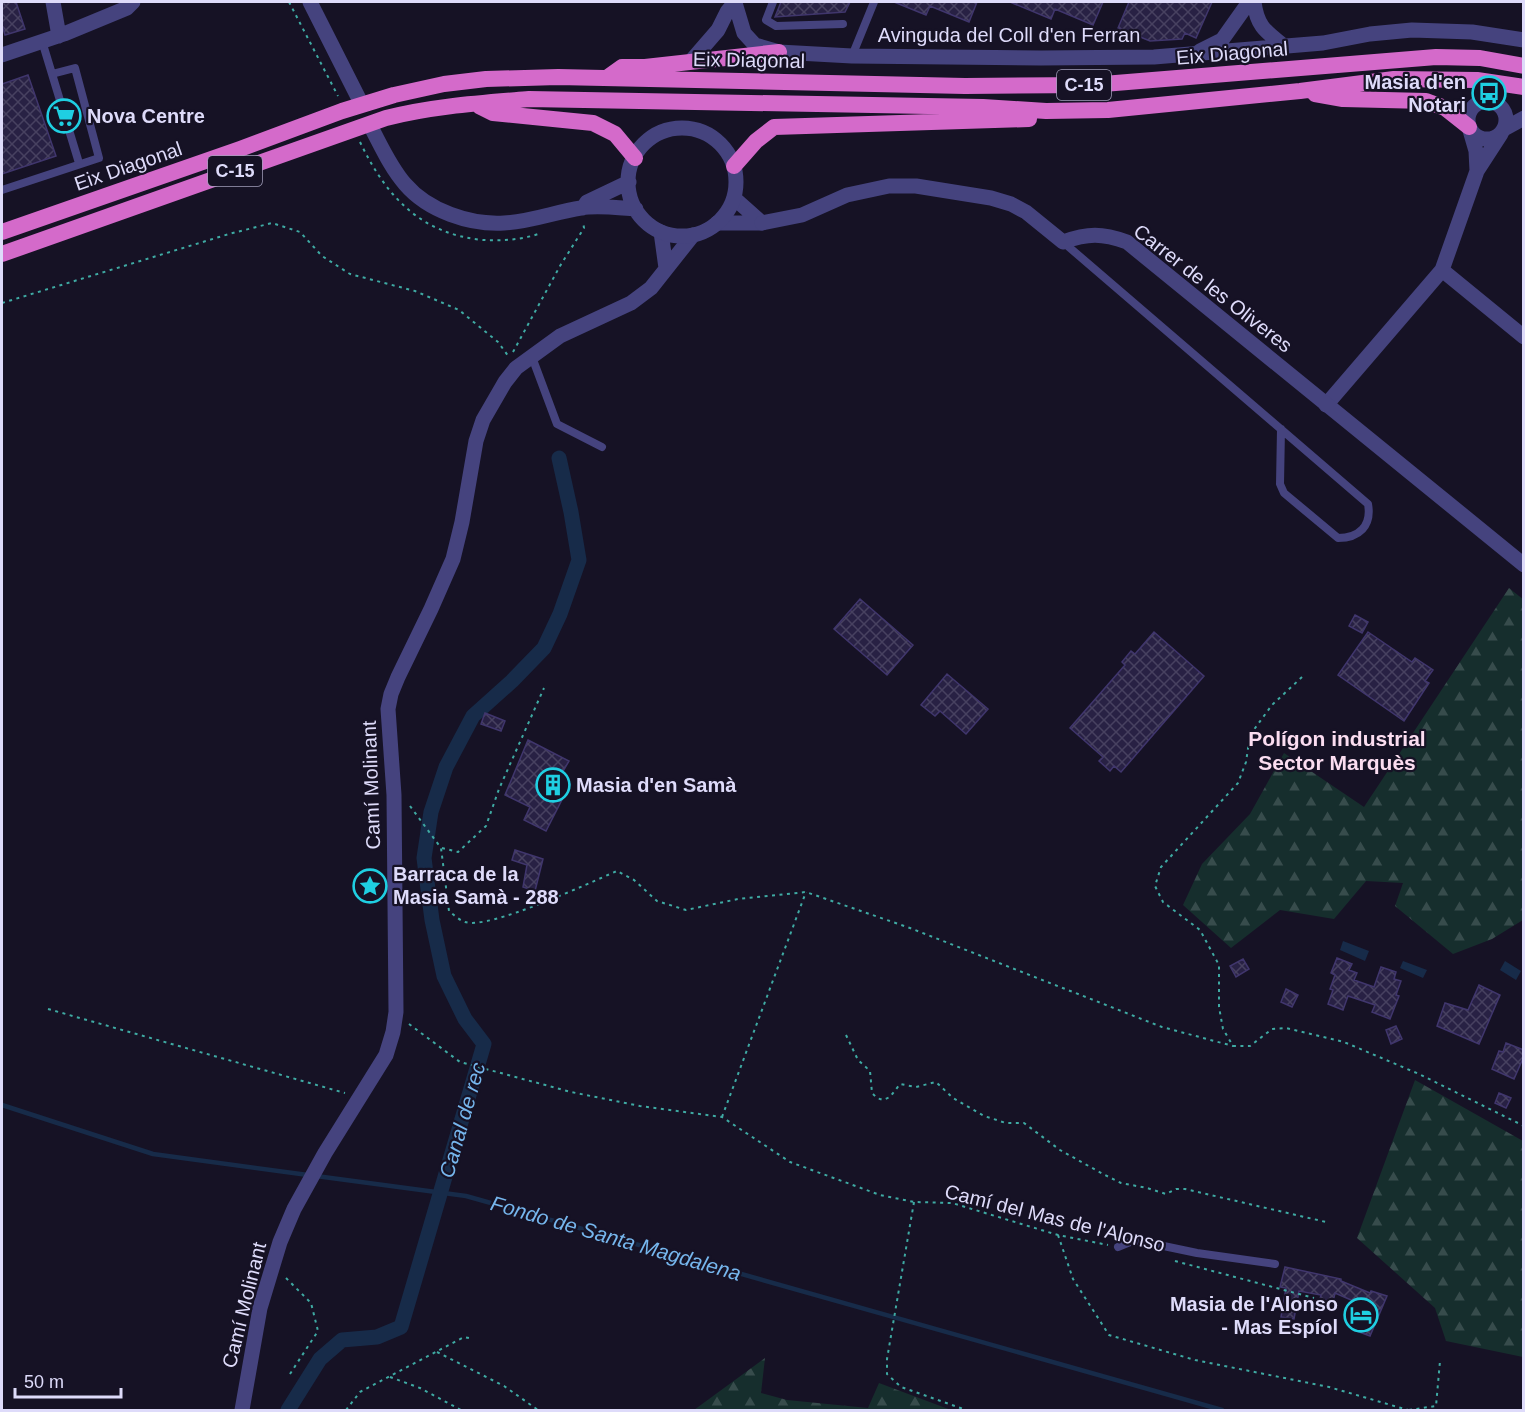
<svg xmlns="http://www.w3.org/2000/svg" width="1525" height="1412" font-family="Helvetica,sans-serif">
<style>
.forest{fill:url(#forest-firs)}
.water{fill:#172b49}
.lines{fill:none;stroke-linecap:round;stroke-linejoin:round}
.stream{stroke:#172b49;stroke-width:4.5}
.canal{stroke:#172b49;stroke-width:15}
.building{fill:url(#building-cross-hatch);stroke:#40366d;stroke-width:1.5}
.path{stroke:#3faaa3;stroke-width:2;stroke-dasharray:3 4.5;stroke-linecap:butt}
.service{stroke:#45437e;stroke-width:8}
.minor{stroke:#45437e;stroke-width:15}
.tertiary{stroke:#45437e;stroke-width:15}
.trunk{stroke:#d46aca;stroke-width:16}
.labels{text-anchor:middle;dominant-baseline:central;stroke-width:4.5;stroke-linejoin:round;paint-order:stroke}
.shield{fill:#161225;stroke:#a29fba;stroke-width:1.5}
.shield-label{font-size:18px;font-weight:bold;fill:#dedbfa}
.street-label{font-size:20px;fill:#dedbfa;stroke:#161225}
.poi-label{font-size:20px;font-weight:bold;fill:#dedbfa;stroke:#161225;text-anchor:start}
.neighbourhood-label{font-size:21px;font-weight:bold;fill:#fbddf0;stroke:#161225}
.water-label{font-size:21px;font-style:italic;fill:#76b6ed;stroke:#161225}
</style>
<defs>
<pattern id="forest-firs" width="22" height="20" patternUnits="userSpaceOnUse" patternTransform="scale(1.5)"><rect width="22" height="20" fill="#162e2d"/><path d="M5 1l3.5 6h-7zM16 11l3.5 6h-7z" fill="#374c4c"/></pattern>
<pattern id="building-cross-hatch" width="8" height="8" patternUnits="userSpaceOnUse" patternTransform="scale(1.5)"><rect width="8" height="8" fill="#282144"/><path d="M0 0l8 8M0 8l8-8" fill="none" stroke="#474160"/></pattern>
</defs>
<rect width="100%" height="100%" fill="#161225"/>
<!-- forest -->
<path class="forest" d="M1509 588 1524 600 1523 920 1492 939 1453 954 1395 906 1403 883 1366 881 1334 919 1280 910 1231 948 1183 905 1202 864 1250 814 1284 753 1364 807Z
M1415 1080 1523 1141V1357L1446 1341 1435 1308 1357 1238Z
M765 1358 761 1393 787 1400 868 1408 879 1383 951 1410H694Z"/>
<!-- water -->
<path class="water" d="M1343 941 1369 951 1365 961 1340 950Z
M1403 961 1427 970 1423 978 1400 968Z
M1505 961 1521 971 1516 980 1500 970Z"/>
<g class="lines">
<!-- stream -->
<path class="stream" d="M2 1105 153 1154 308 1175
M316 1176 466 1196 1222 1410"/>
<!-- canal -->
<path class="canal" d="M288 1410 320 1359 342 1340 377 1337 401 1327 484 1044 465 1019 444 976 432 920 424 858 431 812 446 767 473 716 512 681 544 648 560 614 579 560 571 512 559 458"/>
</g>
<!-- building -->
<path class="building" d="M2 2H16L25 29 5 35 2 25Z
M781 2H850L845 12 775 17Z
M894 2H977L969 22 930 6 926 15Z
M1010 2H1103L1093 25 1055 9 1051 19Z
M1129 2H1212L1196 38 1185 33 1182 39 1150 41 1118 28Z
M28 75 56 156 2 174V84Z
M860 599 913 645 887 675 834 629Z
M1355 615 1368 622 1362 633 1349 626Z
M1154 632 1204 676 1121 772 1114 766 1110 771 1099 761 1103 757 1070 728 1125 665 1122 662 1131 651 1135 654Z
M1368 632 1412 662 1415 658 1433 670 1425 681 1429 683 1404 721 1338 675Z
M947 674 988 709 966 734 940 711 935 716 921 705Z
M485 713 505 721 501 731 481 724Z
M528 740 569 761 559 778 570 784 546 831 524 820 530 807 505 795Z
M515 850 543 859 535 891 523 887 527 865 512 860Z
M1337 958 1352 964 1349 970 1357 973 1354 980 1374 987 1381 967 1396 972 1394 979 1401 981 1396 995 1399 996 1390 1019 1372 1012 1375 1005 1348 996 1343 1010 1328 1004 1333 990 1330 989 1335 975 1331 973Z
M1243 959 1249 969 1236 977 1230 966Z
M1479 985 1500 995 1479 1044 1437 1026 1445 1003 1468 1010Z
M1286 989 1298 995 1292 1007 1281 1002Z
M1396 1026 1402 1039 1391 1044 1386 1030Z
M1506 1043 1524 1050V1056L1514 1079 1492 1069 1499 1051 1503 1052Z
M1499 1093 1511 1098 1506 1108 1495 1103Z
M1285 1267 1341 1279V1281L1370 1293 1371 1291 1387 1296 1370 1336 1354 1330 1365 1306 1335 1293 1333 1302 1320 1299 1321 1295 1299 1291 1294 1319 1281 1317 1286 1288 1280 1287Z"/>
<g class="lines">
<!-- path -->
<path class="path" d="M289 2 338 96
M360 142C386 196 420 234 483 240 502 241 522 240 541 233
M2 303 229 234 272 223 300 232 322 256 350 274 415 291 459 310 498 342 509 357
M513 352 560 266 584 228 583 222
M1302 677 1272 705 1250 735 1246 762 1238 783 1161 867 1155 886 1163 902 1200 930 1219 965V1007L1223 1029 1233 1046H1250L1272 1029 1286 1028 1344 1042 1419 1074 1524 1126
M410 806 441 848 449 911C454 915 459 920 465 922 489 930 589 883 617 871L634 880 657 901 686 910 738 899 806 892 910 928 1162 1027 1233 1046
M442 848 458 852 486 826 499 789 544 688
M48 1009 345 1093
M409 1024 460 1062 571 1092 640 1106 722 1117 790 1162 880 1195 914 1202 952 1203 1058 1235 1108 1245
M846 1035 858 1060 870 1071 872 1093 877 1098 883 1100 890 1097 900 1084 916 1087 936 1082 953 1098 984 1116 1006 1123H1024L1060 1150 1103 1174 1121 1183 1147 1188 1166 1194 1176 1189H1185L1326 1222
M722 1117 806 892
M914 1202 887 1359V1374L901 1387 966 1410
M1058 1235 1073 1279 1109 1335 1195 1360 1329 1387 1408 1410
M1175 1261 1314 1298
M286 1278 311 1303 318 1331 288 1377
M437 1352 504 1386 538 1410
M390 1377 420 1388 461 1410
M346 1410 360 1392 464 1337 473 1339
M1409 1410 1436 1406 1440 1361"/>
<!-- service -->
<path class="service" d="M773 2 766 20 776 26 843 24
M42 41 79 163
M852 56 874 2
M2 190 99 158 75 68 52 74
M1063 242 1368 504C1372 526 1359 538 1338 538L1284 493 1280 484 1281 429
M532 357 557 424 602 447
M1118 1247 1135 1240 1197 1253 1275 1264"/>
<!-- minor -->
<path class="minor" d="M53 2 59 36
M1254 2C1257 26 1265 31 1284 46
M735 3 744 33 755 45 779 52 852 56 1041 58 1154 57 1323 43 1370 34 1412 30 1472 32 1524 40
M1200 51 1222 40 1249 2
M2 55 64 34 127 8 133 2
M692 60 718 30 727 12 735 2
M1468 120a19 19 0 1 1 38 0a19 19 0 1 1-38 0Z
M1469 127 1476 151 1477 171
M1504 129 1524 118
M734 198 762 223
M717 223H762
M661 232 666 268
M1442 270 1524 337
M1326 405 1442 270 1477 171 1501 134
M242 1410 260 1308 280 1242 294 1209 325 1153 386 1055 393 1032 396 1012 394 795 388 709 391 694 398 677 431 609 453 559 462 522 476 441 483 420 505 382 516 368 560 336 631 303 651 288 693 235"/>
<!-- tertiary -->
<path class="tertiary" d="M310 2 359 99
M628 182a54 54 0 1 1 108 0a54 54 0 1 1-108 0Z
M372 129C382 148 391 168 405 184 428 211 470 225 504 223 530 222 555 212 581 208 598 205 618 208 636 209
M583 208 587 202 629 182
M762 223 802 215 847 195 889 186H916L991 198 1011 204 1026 212 1063 242C1088 233 1102 233 1127 242L1524 565"/>
<!-- trunk -->
<path class="trunk" d="M608 77 622 67H645L779 52
M1315 94 1343 99 1426 101 1445 108 1469 127
M479 106 493 113 593 123 615 134 635 158
M734 166 756 141 774 127 1029 119
M2 232 240 149 342 111 394 95 444 84 486 79 558 77 965 86 1091 85 1436 57 1480 58 1524 66
M2 254 386 118C433 106 481 103 529 99L983 107 1046 111 1108 110 1300 91 1394 79 1477 80 1524 87"/>
</g>
<!-- icons -->
<defs>
<symbol id="bus-ring" viewBox="-11 -11 22 22"><circle r="9.5" fill="#161225" stroke="#1fcfe2" stroke-width="1.5"/><path d="M-5-6H5V4H4V6H2V4H-2V6H-4V4H-5ZM-3.5-4V0h7V-4ZM-3.5 1.2v1.5H-2V1.2ZM2 1.2v1.5H3.5V1.2Z" fill="#1fcfe2"/></symbol>
<symbol id="supermarket-ring" viewBox="-11 -11 22 22"><circle r="9.5" fill="#161225" stroke="#1fcfe2" stroke-width="1.5"/><path d="M-6-5.5h2.5l.6 2H6L4.5 2H-2.5L-4.4-4H-6ZM-1.5 3.2a1.3 1.3 0 1 0 .1 0ZM3 3.2a1.3 1.3 0 1 0 .1 0Z" fill="#1fcfe2"/></symbol>
<symbol id="building-ring" viewBox="-11 -11 22 22"><circle r="9.5" fill="#161225" stroke="#1fcfe2" stroke-width="1.5"/><path d="M-4-6H4V6H1V3H-1V6H-4ZM-2.5-4.3h1.7v1.8h-1.7ZM.8-4.3h1.7v1.8H.8ZM-2.5-1h1.7V.8h-1.7ZM.8-1h1.7V.8H.8Z" fill="#1fcfe2"/></symbol>
<symbol id="sight-ring" viewBox="-11 -11 22 22"><circle r="9.5" fill="#161225" stroke="#1fcfe2" stroke-width="1.5"/><path d="M0-6L1.8-2.2L6-1.7L2.9 1.2L3.7 5.4L0 3.3L-3.7 5.4L-2.9 1.2L-6-1.7L-1.8-2.2Z" fill="#1fcfe2"/></symbol>
<symbol id="hotel-ring" viewBox="-11 -11 22 22"><circle r="9.5" fill="#161225" stroke="#1fcfe2" stroke-width="1.5"/><path d="M-6-4.5h1.5V1H6V5H4.5V3h-9V5H-6ZM-4 0a1.8 1.8 0 1 1 3.6 0ZM.5 0V-2.5h3Q6-2.5 6 0Z" fill="#1fcfe2"/></symbol>
</defs>
<g fill-rule="evenodd">
<use href="#bus-ring" x="1470" y="74" width="38" height="38"/>
<use href="#supermarket-ring" x="45" y="97" width="38" height="38"/>
<use href="#building-ring" x="534" y="766" width="38" height="38"/>
<use href="#sight-ring" x="351" y="867" width="38" height="38"/>
<use href="#hotel-ring" x="1342" y="1296" width="38" height="38"/>
</g>
<g class="labels">
<!-- shield labels -->
<g class="shield">
<rect x="1057" y="70" width="54" height="30" rx="4.5"/>
<rect x="208" y="156" width="54" height="30" rx="4.5"/>
</g>
<g class="shield-label">
<text x="1084" y="85">C-15</text>
<text x="235" y="171">C-15</text>
</g>
<!-- street labels -->
<g class="street-label">
<text x="1009" y="35">Avinguda del Coll d'en Ferran</text>
<text transform="translate(1232 53) rotate(-5)">Eix Diagonal</text>
<text transform="translate(749 60) rotate(1)">Eix Diagonal</text>
<text transform="translate(128 166) rotate(-19)">Eix Diagonal</text>
<text transform="translate(1213 288) rotate(38)">Carrer de les Oliveres</text>
<text transform="translate(371 785) rotate(-92)">Camí Molinant</text>
<text transform="translate(1055 1218) rotate(14)">Camí del Mas de l'Alonso</text>
<text transform="translate(244 1305) rotate(-76)">Camí Molinant</text>
</g>
<!-- poi labels -->
<g class="poi-label">
<text x="1466" y="82" text-anchor="end">Masia d'en<tspan x="1466" dy="23">Notari</tspan></text>
<text x="87" y="116">Nova Centre</text>
<text x="576" y="785">Masia d'en Samà</text>
<text x="393" y="874">Barraca de la<tspan x="393" dy="23">Masia Samà - 288</tspan></text>
<text x="1338" y="1304" text-anchor="end">Masia de l'Alonso<tspan x="1338" dy="23">- Mas Espíol</tspan></text>
</g>
<!-- neighbourhood labels -->
<g class="neighbourhood-label">
<text x="1337" y="738">Polígon industrial<tspan x="1337" dy="24">Sector Marquès</tspan></text>
</g>
<!-- water labels -->
<g class="water-label">
<text transform="translate(462 1120) rotate(-74)">Canal de rec</text>
<text transform="translate(616 1238) rotate(16)">Fondo de Santa Magdalena</text>
</g>
</g>
<!-- border -->
<rect width="1525" height="1412" fill="none" stroke="#dedbfa" stroke-width="6"/>
<!-- scale -->
<path d="M15 1388v9h106v-9" fill="none" stroke="#dedbfa" stroke-width="3"/>
<text x="24" y="1388" font-size="18" fill="#dedbfa" stroke="#161225" stroke-width="4.5" paint-order="stroke">50 m</text>
</svg>
